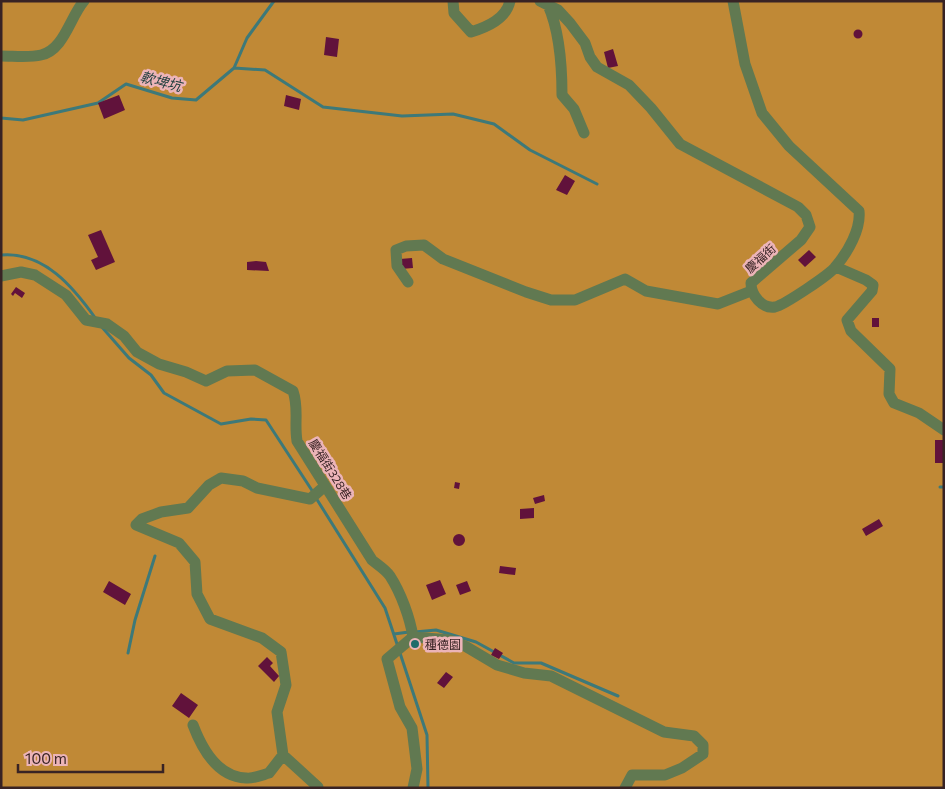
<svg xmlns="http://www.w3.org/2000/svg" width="945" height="789" font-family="Commissioner,'Noto Sans TC',sans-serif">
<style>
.green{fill:#c08936}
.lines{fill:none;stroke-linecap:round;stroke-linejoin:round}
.stream{stroke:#3d7979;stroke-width:3}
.building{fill:#61123b}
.minor{stroke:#617951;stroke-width:11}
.poi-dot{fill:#206c6b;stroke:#ecb4b8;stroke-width:2}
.labels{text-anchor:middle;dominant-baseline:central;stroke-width:5;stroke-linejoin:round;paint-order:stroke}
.street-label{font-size:12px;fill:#382324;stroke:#ecb4b8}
.poi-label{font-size:12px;fill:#382324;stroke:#ecb4b8;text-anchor:start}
.water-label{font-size:14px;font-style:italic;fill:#22403f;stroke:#ecb4b8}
</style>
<rect width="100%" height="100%" fill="#ecb4b8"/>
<!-- green -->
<path class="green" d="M1 1H944V788H1Z"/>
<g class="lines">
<!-- stream -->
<path class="stream" d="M234 68 265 70 323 107 402 116 453 114 494 124 530 150 597 184
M1 118 23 120 98 103 126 84 172 98 196 100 234 68 247 38 274 1
M1 255C44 251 74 288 96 319
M101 326 129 358 151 375 164 393 221 424 251 419 266 420 313 492
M940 487H944
M316 498 385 608 398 647
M415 632 436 630 476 642 514 663H541L618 696
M394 634 409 632
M128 653 135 620 155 556
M400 653 427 735 428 788"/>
</g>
<!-- building -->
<path class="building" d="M853.5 34a4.5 4.5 0 1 1 9 0a4.5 4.5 0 1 1-9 0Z
M326 37 339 39 337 57 324 55Z
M613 49 618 66 608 68 604 52Z
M119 95 125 110 104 119 98 103Z
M286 95 301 99 299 110 284 106Z
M565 175 575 181 567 195 556 190Z
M101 230 115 262 96 270 91 260 98 257 88 235Z
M809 250 816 257 805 267 798 260Z
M412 258 413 268 401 269 400 259Z
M256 261 266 262 269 271 247 270V262Z
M16 287 25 293 22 298 15 293 13 296 11 294Z
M872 318H879V327H872Z
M935 440H944V463H935Z
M455 482 460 483 459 489 454 488Z
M544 495 545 501 535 504 533 498Z
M534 508V518L520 519V509Z
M879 519 883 526 866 536 862 529Z
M453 540a6 6 0 1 1 12 0a6 6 0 1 1-12 0Z
M500 566 516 568 515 575 499 573Z
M440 580 446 594 432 600 426 585Z
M109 581 131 594 125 605 103 592Z
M467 581 471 591 460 595 456 585Z
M495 648 503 653 499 659 491 655Z
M267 657 273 663 270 666 279 676 274 682 258 666Z
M446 672 453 677 444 688 437 683Z
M181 693 198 705 189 718 172 706Z"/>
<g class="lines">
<!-- minor -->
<path class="minor" d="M453 1 454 13 471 32C487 27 506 19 510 1
M540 1 558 10 570 23 585 43 590 57 597 67 629 85 651 108 680 144 798 207 806 215 810 227 801 240 751 283C751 295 762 309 775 307 784 305 831 274 836 266 848 252 861 229 859 211L789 146 762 113 745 64 733 1
M548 5C560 32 562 65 562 95L574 109 584 133
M1 56C14 56 29 58 41 55 64 50 70 17 84 1
M836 267 866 280 873 285 872 291 847 320 851 331 890 369 889 394 894 403 919 413 944 430
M1 276 21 272 35 275 66 295 86 320 107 324 124 336 137 352 159 364 186 372 206 381 227 371 255 370 293 391C299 408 294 423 297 441L372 560C378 565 386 570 390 576 401 593 410 618 413 637L387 659 400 707 412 728 417 769 413 788
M408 282 397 266 396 250 406 246 424 245 443 259 526 292 551 300H575L625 279 646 291 718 304 751 291
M413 637 450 640 465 646 497 665 524 673 551 676 664 732 694 736 703 745V754L682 768 665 775H632L625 788
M193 725C202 749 218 777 246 778 253 779 262 775 269 773L283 755 277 712 286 685 281 652 262 638 210 619 197 594 195 562 179 543 136 525 142 519 161 512 188 508 209 485 221 478 243 481 257 488 310 499 325 486
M283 755 318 787"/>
</g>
<!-- markers -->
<circle class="poi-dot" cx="415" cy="644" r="5"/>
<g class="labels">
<!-- street labels -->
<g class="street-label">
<text transform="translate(760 258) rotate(-42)">慶福街</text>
<text transform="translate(331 469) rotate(58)">慶福街328巷</text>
</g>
<!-- poi labels -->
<g class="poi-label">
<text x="425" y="644">種德園</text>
</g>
<!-- water labels -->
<g class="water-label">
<text transform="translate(161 81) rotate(14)">軟埤坑</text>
</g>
</g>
<!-- border -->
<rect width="945" height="789" fill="none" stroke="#382324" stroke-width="5"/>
<!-- scale -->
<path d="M18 764v8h145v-8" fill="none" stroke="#382324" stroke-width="2.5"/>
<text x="25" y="764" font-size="15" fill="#382324" stroke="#ecb4b8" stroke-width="4" paint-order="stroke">100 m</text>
</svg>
